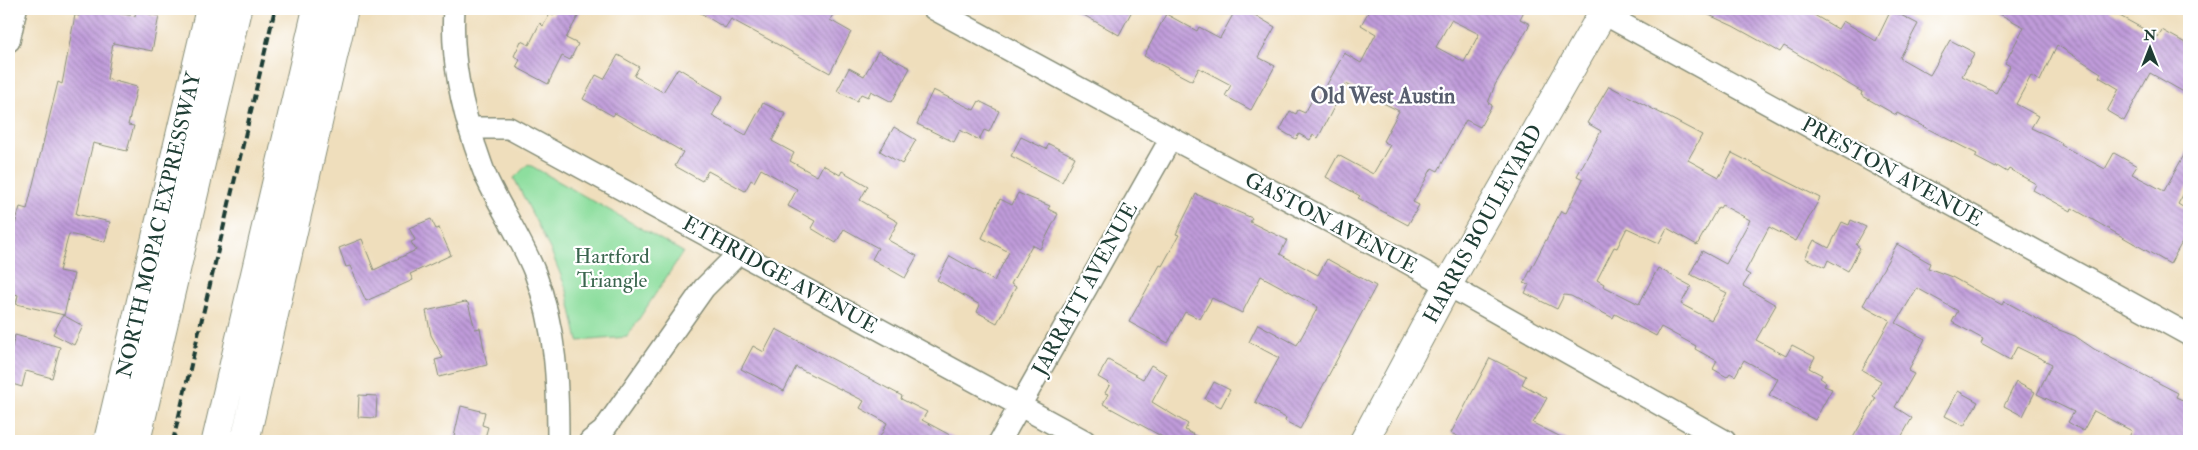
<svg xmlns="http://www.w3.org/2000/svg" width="2198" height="450" font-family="'IM FELL Double Pica',serif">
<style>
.park{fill:#8dde9e;stroke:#568e69}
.building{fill:url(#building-back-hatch);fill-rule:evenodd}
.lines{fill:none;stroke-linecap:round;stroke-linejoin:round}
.street-casing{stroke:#878e78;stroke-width:24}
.secondary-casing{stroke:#878e78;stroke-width:30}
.highway-casing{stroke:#878e78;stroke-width:30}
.street{stroke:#fff;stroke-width:21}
.secondary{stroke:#fff;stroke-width:28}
.highway{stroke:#fff;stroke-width:28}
.rail{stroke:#1f3d34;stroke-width:4;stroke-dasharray:8 4;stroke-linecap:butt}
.labels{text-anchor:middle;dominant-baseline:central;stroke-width:4.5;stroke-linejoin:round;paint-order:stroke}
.street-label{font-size:21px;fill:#1f3d34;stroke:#fff}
.park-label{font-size:21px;fill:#3a654e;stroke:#fff}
.neighbourhood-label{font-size:22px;font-weight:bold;fill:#575e6e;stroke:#fff}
</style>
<defs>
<pattern id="building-back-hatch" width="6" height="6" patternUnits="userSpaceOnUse" patternTransform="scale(1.25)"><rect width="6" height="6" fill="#c09bda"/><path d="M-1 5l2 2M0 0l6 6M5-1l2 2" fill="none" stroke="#9b80b2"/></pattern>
</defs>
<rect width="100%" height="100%" fill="#fff"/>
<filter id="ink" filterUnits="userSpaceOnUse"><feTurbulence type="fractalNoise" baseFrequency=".02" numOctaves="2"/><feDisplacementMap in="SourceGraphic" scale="10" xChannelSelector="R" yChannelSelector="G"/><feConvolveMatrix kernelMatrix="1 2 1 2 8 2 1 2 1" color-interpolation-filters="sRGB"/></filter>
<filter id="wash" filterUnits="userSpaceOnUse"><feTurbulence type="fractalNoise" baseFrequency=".0096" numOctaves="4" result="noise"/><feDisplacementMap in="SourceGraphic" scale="20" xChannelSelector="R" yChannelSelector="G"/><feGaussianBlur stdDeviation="1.12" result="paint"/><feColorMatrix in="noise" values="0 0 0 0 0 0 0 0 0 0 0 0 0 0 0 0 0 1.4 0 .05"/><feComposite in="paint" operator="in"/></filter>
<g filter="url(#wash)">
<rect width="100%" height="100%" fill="#efdebc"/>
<!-- park -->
<path class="park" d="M528 164 683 252 627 337 578 341 567 291 551 251 514 178Z"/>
<g id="blocks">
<!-- building -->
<path class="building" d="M80 9H92L135 16 136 11 159 16 152 51 113 43 107 79 137 87 128 125 134 126 127 151 93 143 76 214 110 222 105 242 69 234 59 271 74 274 64 315 16 304 18 295 9 292V276L14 255 9 253V245L20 207 27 209 58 82 62 84 75 15 79 16Z
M556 9H582L566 38 578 44 570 60 562 56 548 84 516 67 520 60 514 56 521 41 529 45 540 23 543 26 550 14 553 15Z
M694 9H836L830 20 851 32 830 73 731 19 725 28Z
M1073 9H1133L1119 35Z
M1236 9H1256L1253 14 1275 27 1258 57 1275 66 1251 110 1225 96 1231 85 1199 68 1192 81 1144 56 1166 14 1197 31 1199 27 1220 38Z
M1370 9H1525L1520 19 1530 24 1495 85 1488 103 1492 105 1480 127 1466 120 1438 171 1432 168 1413 202 1419 205 1408 225 1358 198 1360 196 1326 177 1338 155 1373 174 1390 145 1383 141 1399 111 1346 84 1318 138 1313 135 1310 140 1299 134 1296 139 1280 130 1290 111 1296 114 1298 110 1305 113 1313 98 1318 101 1344 53 1361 63 1376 34 1361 25ZM1451 20 1479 34 1464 62 1436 47Z
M1696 9H1804L1838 29 1843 21 1876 41 1891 10 1918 24 1900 58 1930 75 1950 40 1975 53 1962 76 1996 93 2010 66 2005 63 2024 27 1990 9H2107L2158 37 2162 30 2189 45V95L2150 73 2124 121 2107 111 2119 89 2099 77 2101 73 2057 45 2040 81 2031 76 2016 104 2038 116 2031 128 2053 138 2062 143 2061 145 2105 169 2114 153 2137 166 2132 174 2164 191 2189 146V184L2178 204 2189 211V230L2170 264 2072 208 2071 211 2033 190 2036 184 2009 169 2007 172 1997 166 1996 168 1975 157 1977 154 1897 113 1896 115 1861 95 1862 92 1784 46 1780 52 1733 26Z
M878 51 910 68 892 102 871 91 868 97 861 94 857 101 837 91 849 68 864 76Z
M618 55 639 67 634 76 663 92 678 68 698 80 697 81 723 96 712 116 746 135 763 103 786 114 772 141 794 153 790 161 817 176 823 165 840 175 842 171 868 186 860 200 898 222 888 240 917 256 905 278 872 259 878 248 844 229 836 243 811 228 815 221 788 206 797 189 761 169 754 182 751 180 745 191 708 171 702 181 675 166 683 152 615 113 613 116 583 99 596 75 604 79Z
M1609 86 1702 135 1688 160 1719 177 1732 153 1820 198 1796 241 1769 227 1745 272 1750 275 1743 286 1776 305 1756 340 1786 356 1792 345 1815 357 1809 368 1822 375 1820 378 1826 382 1824 386 1832 389 1815 420 1769 395 1778 379 1744 360 1735 376 1730 373 1727 377 1713 369 1717 361 1695 349 1696 346 1661 327 1656 336 1615 314 1613 318 1571 296 1564 295 1557 309 1525 293 1529 285 1524 283 1533 265 1561 211 1566 213 1583 179 1577 176 1601 131 1587 123ZM1722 205 1750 220 1726 264 1702 251 1690 274 1727 293 1711 320 1681 304 1691 286 1658 268 1639 304 1603 286 1604 284 1597 280 1614 247 1617 248 1627 228 1659 243 1667 228 1697 245 1718 207 1720 208Z
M933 90 974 110 979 101 999 111 989 132 984 130 979 140 960 130 954 142 917 124Z
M894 127 916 140 902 164 880 151Z
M1021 137 1046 149 1049 144 1075 157 1062 182 1011 156Z
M1018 193 1050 206 1048 209 1058 214 1040 249 1032 245 1011 284 1016 287 997 323 977 312 980 305 937 280 950 256 994 281 1009 252 982 238 1000 199 1012 205Z
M1196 194 1252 218 1250 222 1287 240 1280 254 1318 275 1327 259 1376 286 1300 429 1285 421 1286 418 1255 402 1279 358 1249 342 1258 324 1297 345 1318 307 1261 276 1242 313 1212 298 1200 319 1185 312 1168 343 1129 322 1160 265 1162 266 1179 235 1176 234Z
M431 219 436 229 439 228 451 255 410 274 413 280 366 301 350 266 346 267 339 248 362 239 374 270 416 250 411 242 415 240 409 228Z
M1851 220 1866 227 1856 245 1860 248 1848 271 1828 260 1825 267 1805 258 1814 240 1829 248 1842 222 1849 225Z
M1897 244 1930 263 1928 268 1952 277 2002 305 2004 301 2054 328 2075 336 2094 349 2178 393 2176 397 2189 403V433L2185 441H2127L2132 431 2094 411 2083 431 2068 422 2074 412 2037 394 2052 364 2017 347 2010 360 1981 344 1983 339 1952 322 1958 311 1917 288 1896 323 1925 339 1908 371 1914 374 1895 407 1912 418 1899 441H1851L1876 398 1873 396 1881 381 1862 370 1890 320 1863 305Z
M465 302 468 303 475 329 480 328 487 365 439 377 435 360 443 358 431 335 426 311Z
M63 315 83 326 74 345 53 334Z
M776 329 902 396 901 399 927 412 922 420 961 441H878L887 423 860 408 864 401 796 367 784 391 741 369 753 346 764 352Z
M15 335 60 347 52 378 26 371 22 387 9 383V347H12Z
M1490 358 1526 376 1522 384 1547 398 1533 423 1569 441H1467L1451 433Z
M1108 360 1143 379 1151 365 1167 374 1152 402 1188 424 1185 430 1206 441H1170L1103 404 1108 394 1105 393 1110 384 1098 377Z
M1214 382 1230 390 1221 407 1205 399Z
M2016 382 2035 392 2023 416 2004 406Z
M1958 391 1978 402 1964 426 1945 416Z
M359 395 377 396 376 418 358 417Z
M461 406 485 412 482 425 488 427 484 441H453Z"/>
</g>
</g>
<g filter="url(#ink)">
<use href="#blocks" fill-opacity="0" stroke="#878e78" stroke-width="1"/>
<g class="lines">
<defs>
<path id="street" d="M454 9C451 56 460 101 475 146 479 157 482 168 487 179 502 211 522 240 535 273 556 329 558 383 558 441
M934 9 1171 138 1403 260 1725 441
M1595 9 2189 335
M9 41 16 9
M469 128H509L1085 441
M590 441 603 431 704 288 739 253
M1000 441 1171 138"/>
<path id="secondary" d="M1364 441 1447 286 1605 9"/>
<path id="highway" d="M108 441 210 9
M136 441 237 9
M216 441 317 9
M245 441 344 9"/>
</defs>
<!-- street casing -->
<use href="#street" class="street-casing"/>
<!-- secondary casing -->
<use href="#secondary" class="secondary-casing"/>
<!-- highway casing -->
<use href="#highway" class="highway-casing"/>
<!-- street -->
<use href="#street" class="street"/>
<!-- secondary -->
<use href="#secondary" class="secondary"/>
<!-- highway -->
<use href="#highway" class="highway"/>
<!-- rail -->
<path class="rail" d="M173 441 275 9"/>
</g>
</g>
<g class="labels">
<!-- street labels -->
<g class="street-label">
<text transform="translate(1892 172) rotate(29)">PRESTON AVENUE</text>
<text transform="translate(1331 223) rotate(28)">GASTON AVENUE</text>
<text transform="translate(1483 224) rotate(-61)">HARRIS BOULEVARD</text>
<text transform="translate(159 225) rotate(-77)">NORTH MOPAC EXPRESSWAY</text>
<text transform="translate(780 275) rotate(29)">ETHRIDGE AVENUE</text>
<text transform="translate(1085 289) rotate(-61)">JARRATT AVENUE</text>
</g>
<!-- park labels -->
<g class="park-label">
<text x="612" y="256">Hartford<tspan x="612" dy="24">Triangle</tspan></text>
</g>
<!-- neighbourhood labels -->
<g class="neighbourhood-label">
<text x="1383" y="96">Old West Austin</text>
</g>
</g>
<!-- margin -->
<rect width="2198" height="450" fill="none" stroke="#fff" stroke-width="30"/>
<!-- north arrow -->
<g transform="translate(2150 48)" stroke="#ffffff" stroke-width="4" paint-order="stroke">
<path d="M0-4L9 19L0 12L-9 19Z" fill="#1f3d34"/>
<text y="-8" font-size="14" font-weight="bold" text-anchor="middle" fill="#1f3d34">N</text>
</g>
</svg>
